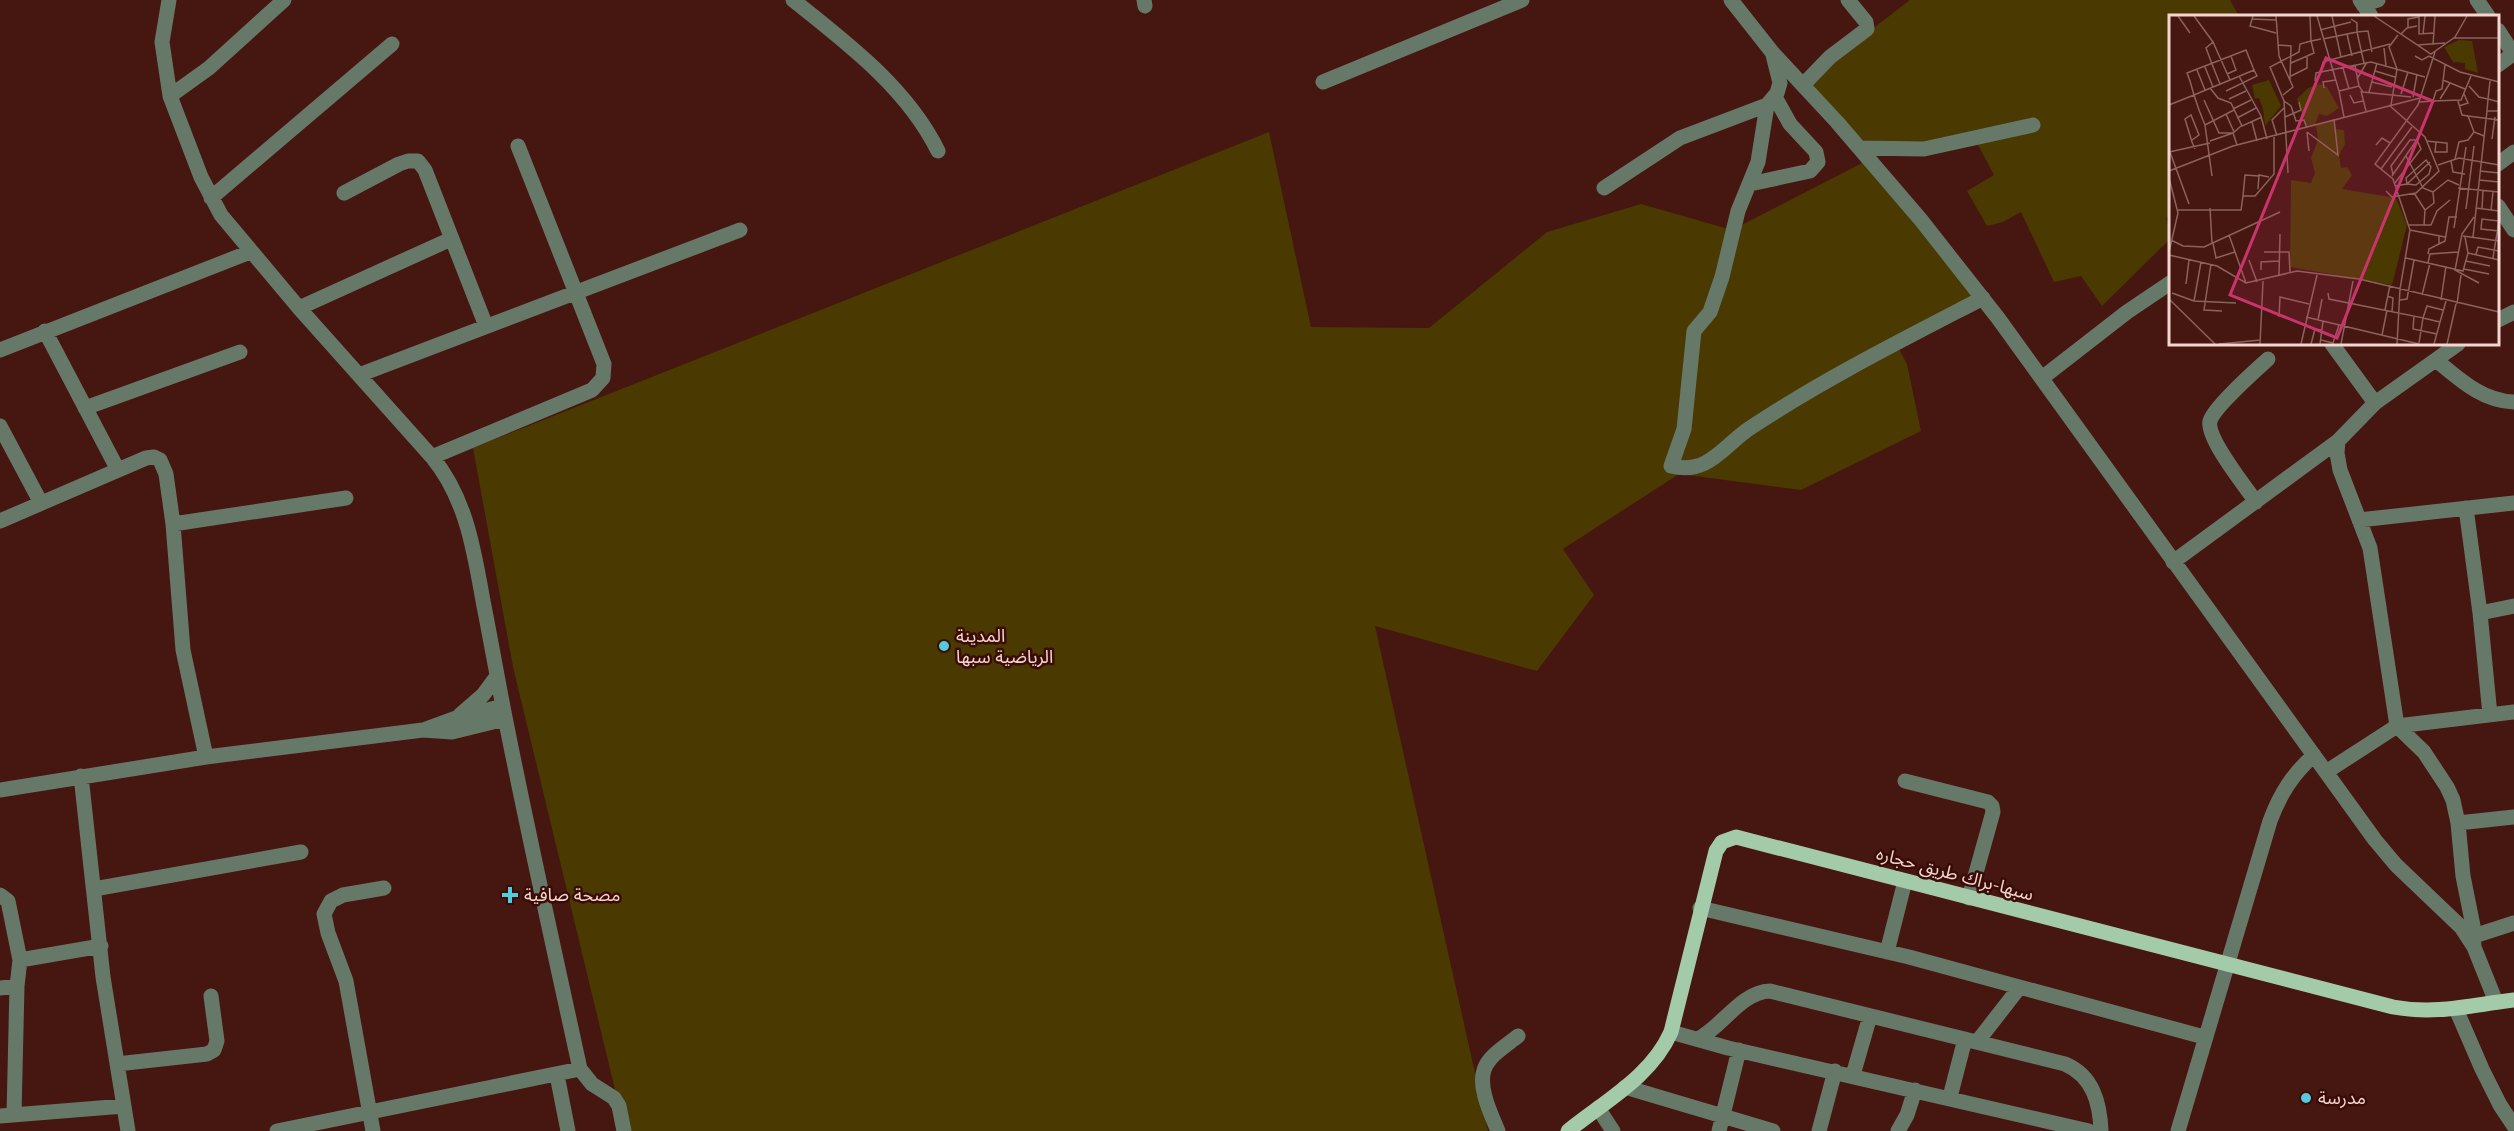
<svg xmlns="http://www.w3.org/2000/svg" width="2514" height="1131" font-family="Montserrat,'Noto Sans Arabic',sans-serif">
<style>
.green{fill:#4a3900}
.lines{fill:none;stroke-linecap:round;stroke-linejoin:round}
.minor{stroke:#667969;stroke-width:15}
.major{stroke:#a3cba9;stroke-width:15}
.poi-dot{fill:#54cadd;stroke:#3a0c07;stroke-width:2}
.labels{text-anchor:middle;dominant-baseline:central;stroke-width:5;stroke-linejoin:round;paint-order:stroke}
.poi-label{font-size:18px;fill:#f5d5cf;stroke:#3a0c07;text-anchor:start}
.street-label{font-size:18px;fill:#f5d5cf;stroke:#3a0c07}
.inset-road{fill:none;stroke:#8c625d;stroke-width:1.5}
.view{fill:#ca346c;fill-opacity:0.15;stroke:#ca346c;stroke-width:3}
.inset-edge{fill:none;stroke:#f5d5cf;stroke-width:3}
</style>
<rect width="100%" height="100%" fill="#461611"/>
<!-- green -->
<path class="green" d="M1910 0H2230L2239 16H2170V214L2166 219 2170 230V239L2102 306 2081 276 2054 282 2021 212 2003 222 1987 226 1967 191 1994 175 1978 145 1958 143 1860 148 1804 81Z
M1269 132 1311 327 1429 328 1547 232 1641 204 1732 230 1870 159 1986 302 1899 349 1907 364 1921 431 1801 490 1679 474 1563 549 1594 595 1537 671 1375 626 1488 1131H625L513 667 473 448Z"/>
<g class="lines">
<!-- minor -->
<path class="minor" d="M169 0 162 42 170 96 201 177 221 215 299 308 432 457C466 498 474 550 483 601 491 641 498 682 506 722 529 838 555 954 580 1069L592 1084 614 1098 619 1106 624 1131
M793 0C847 43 907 88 938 151
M1144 0 1145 6
M1731 0 1772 52 1837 122 1921 220 1998 318 2375 840 2396 865 2461 927 2474 947 2496 1002
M2360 0 2371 16
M2477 0 2488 16
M2363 5 2378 0
M2498 30 2514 55
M2498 65 2514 53
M1323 82 1522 0
M1803 85 1830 57 1867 29 1866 22 1848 0
M170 96 209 68 284 0
M1767 105 1758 162 1738 211 1722 277 1710 312 1694 331 1684 429 1671 466C1709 475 1723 446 1750 428 1824 379 1904 339 1983 298
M1860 148 1924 149 2033 125
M2498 164 2514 152
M1750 184 1810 171 1818 162 1816 152 1790 124 1775 97
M1604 188 1680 138 1767 105 1777 93 1780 83 1773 55
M344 193 399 164 408 161H418L425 170 486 326
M211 198 392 44
M2498 206 2514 230
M299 308 451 239
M2498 320 2514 312
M45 331 118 470
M0 350 250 252
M2436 360C2459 379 2482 401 2514 402
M359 375 740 230
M2042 378 2127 312 2170 283
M2375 403 2458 344
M85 408 240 352
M0 426 41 503
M2338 441 2337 453 2340 470 2370 548 2397 726 2424 752 2447 787 2453 800 2458 823 2463 876 2473 926 2474 947
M432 457 592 390 603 378 604 364 518 146
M2256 502C2245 486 2206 438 2210 421 2214 407 2255 371 2268 359
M2466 508 2480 613 2490 715
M2359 520 2514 503
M0 521 146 458 154 457 160 460 166 474 173 524 183 650 206 757
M173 524 346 498
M2173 562 2338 441 2375 403 2332 344
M2480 613 2514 606
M460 715 483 695 497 676
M426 729 456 718 503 706
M2326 772 2397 726 2514 712
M81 776 103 977 128 1131
M1905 781 1988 802 1992 806 1993 812 1969 898
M0 790 206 757 423 730 452 732 505 719
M2458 823 2514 817
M94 889 301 852
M0 895 8 901 20 960
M1700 908 1909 957 2204 1037
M2474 936 2514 923
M1887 952 1905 881
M0 988 17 986 20 960 101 946
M2456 1009 2482 1069 2500 1105 2514 1126
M1671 1032 1728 1048 2089 1131
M1698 1039C1723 1026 1741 992 1770 991L2065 1064C2093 1076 2100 1103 2101 1131
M1977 1042 2019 988
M117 1064 207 1054 214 1050 217 1041 211 996
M557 1075 568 1131
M1853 1075 1870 1016
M1625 1087 1773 1131
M1950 1097 1965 1039
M1598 1108 1613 1131
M14 1115 17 986
M0 1116 124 1106
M277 1131 580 1069
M373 1131 346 981 328 933 324 914 331 901 343 895 384 888
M1498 1131C1491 1114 1478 1088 1484 1070 1488 1056 1507 1045 1518 1036
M1719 1131 1739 1050
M1819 1131 1835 1071
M1898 1131 1907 1115 1915 1090
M2178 1131 2270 821C2280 794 2292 775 2314 755"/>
<!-- major -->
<path class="major" d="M1568 1131C1605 1101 1651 1077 1671 1032L1716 851 1722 842 1736 837 2393 1007C2436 1015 2471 1005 2514 1000"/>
</g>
<!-- markers -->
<g class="poi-dot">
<circle cx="944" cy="646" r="6"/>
<path d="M507 886h6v6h6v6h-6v6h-6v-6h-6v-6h6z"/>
<circle cx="2306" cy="1098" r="6"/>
</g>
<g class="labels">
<!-- poi labels -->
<g class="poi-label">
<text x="956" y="636">المدينة<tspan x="956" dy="21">الرياضية سبها</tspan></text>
<text x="524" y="895">مصحة صافية</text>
<text x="2318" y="1098">مدرسة</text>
</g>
<!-- street labels -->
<g class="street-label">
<text transform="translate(1955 874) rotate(15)">سبها-براك طريق حجاره</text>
</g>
</g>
<!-- overview -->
<g transform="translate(2169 15)">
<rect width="330" height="330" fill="#461611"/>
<path d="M290 25 303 26 309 58 296 54V48L284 47 275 32ZM100 65 112 91 96 111 94 94 90 83 86 84 83 70ZM151 69 158 72 170 93 158 101 150 99 146 110 137 111 128 84 139 73ZM165 104 166 114 175 115 176 129 170 140 172 153 178 152 183 160 173 174 227 183 238 210 223 270 121 252 122 165 142 168 146 158 142 143 149 125 147 110Z" fill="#4a3900"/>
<path class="inset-road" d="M9 1 21 18M25 1 44 27 61 65M84 1 81 11 107 18M107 1 110 41 124 72 114 80M141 1 142 26 152 24M148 1 170 76 190 71 194 77 242 82M205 1 262 39 286 22 298 1M250 1V19L264 18M83 4 107 5M182 4 188 8V17L199 16 203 37M239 12V4L250 2M151 15 182 7M178 19 183 41M232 19 238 13 248 11M254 19 256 1M285 23H330M154 24 188 17 195 48M109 30 122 31 121 65M248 30 276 28M264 30 266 1M215 33 217 51M246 41 253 45 260 41 291 57 330 67M172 42 221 29M43 49 37 33 44 27M43 49 51 69M186 50 190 71M36 52 44 72M174 53 180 74M28 55 36 75M206 56 226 62M152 57 154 47 172 42 163 1M58 59 67 55 62 41M70 61 92 101 98 124M122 61 138 53V42M188 64 198 47M274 65 296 74M146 66 147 58 202 47 256 62M321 66 319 84 330 87M203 67 223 72M300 71 310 82 319 84 318 96M41 73 49 83 62 88 73 111 93 102M155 73 154 67 167 65M57 76 88 61 85 55M170 76 175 102M192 76 197 96M200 77 208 48M232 79 239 57M181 80 185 88 194 86M244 82 248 59M60 84 77 76M271 84 281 68M35 85 50 118H64L72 111M115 86 122 91 127 106 135 105 138 113M264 86 292 85 302 61M289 86 293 100 299 101 305 117 315 121M250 87 264 86 267 76 273 74 276 50M0 90 25 80 44 72 66 63 85 55 77 35 18 58 21 66 25 80 30 95 36 110M222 90 228 54 220 32 229 20M290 91 299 88 295 79M64 94 82 85M57 99 65 117M299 101 330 105M116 102 132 95 130 87M68 103 87 93M83 107 88 126M138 117 169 140 165 104M138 117 140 136M108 121 103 105 116 92M323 124 326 102M23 125 30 120 22 100 16 104 23 127 26 134M41 126 64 118 68 130M257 126 277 128H278V137H266L267 127M207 130 213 123 221 128M0 137 41 128M1 137 20 189M237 141 254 173 264 177M286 144 290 127 299 125 305 117M257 145 262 152 260 159 247 170 238 169 237 163ZM282 146 284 157 296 159M269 150 290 143 330 150M212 154 243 112M0 156 64 131 251 83M311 156 330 158M119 158 115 86 101 52 130 37 131 29 142 26 145 38 122 48M224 159 222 151 241 125H248L252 134 226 168M43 161 36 110 65 95M223 161 249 123M0 163 9 198 0 237M310 165 330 167M226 171 238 169 261 147M289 173 330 177M89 174 90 160 100 162M217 176 223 182 247 178 270 156 256 122 220 90M264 177 279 165 290 170M245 178 256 195 255 210M74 181 76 160 90 161M41 193 43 228M307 193 330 196M297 194 305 131M313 194 314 175M9 195H72L74 181H86L105 159V122M256 195 265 188 264 177M322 195 324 177M305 202 293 219 286 255 310 268M330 206 313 204 312 214 330 216M240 210H262L268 196 281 185M285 213 297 132M241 215 276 222M60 220 77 268M294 221 330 226M304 222 318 96H330M2 225 14 231 35 232 111 197M44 228 47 243 66 237M270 229 276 226 280 202H288M95 237H120L121 257M299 238 330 245M259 239 260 234 270 229V221M307 239 309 232 330 236M0 240 48 251 77 268 128 256 190 264 330 297M237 243 294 256 299 238 296 222M324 243 330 205M80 245 88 267M297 246 321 251M259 248 261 239 289 237M42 249 35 295 53 296M295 254 320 259M92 255V247L110 246M110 260 111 219M17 269 20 245M3 278 25 286 67 288M159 278 160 284 254 303 258 291 274 295M253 280 261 248M218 281 224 283 223 297M0 284 46 329M231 285 238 284 245 245M272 285 277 251M25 286 32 247M288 289 292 260M216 295 221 270M245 301 244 314 268 319M110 302 111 282 140 289M137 302 250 329M149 305 153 284M271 307 277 286M213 320 218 295M152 325 164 328 170 310M250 328 254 303 271 307 265 329M50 329 92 325M91 329 94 266M132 329 148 260M142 329 146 314 152 315M151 329 154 306M172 329 184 266M228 329 231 274 241 215 224 164 206 149 249 90 266 37M278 329 287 289"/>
<path class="view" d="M157 43 264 86 168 323 61 280Z"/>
<rect width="330" height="330" class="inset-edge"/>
</g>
</svg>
